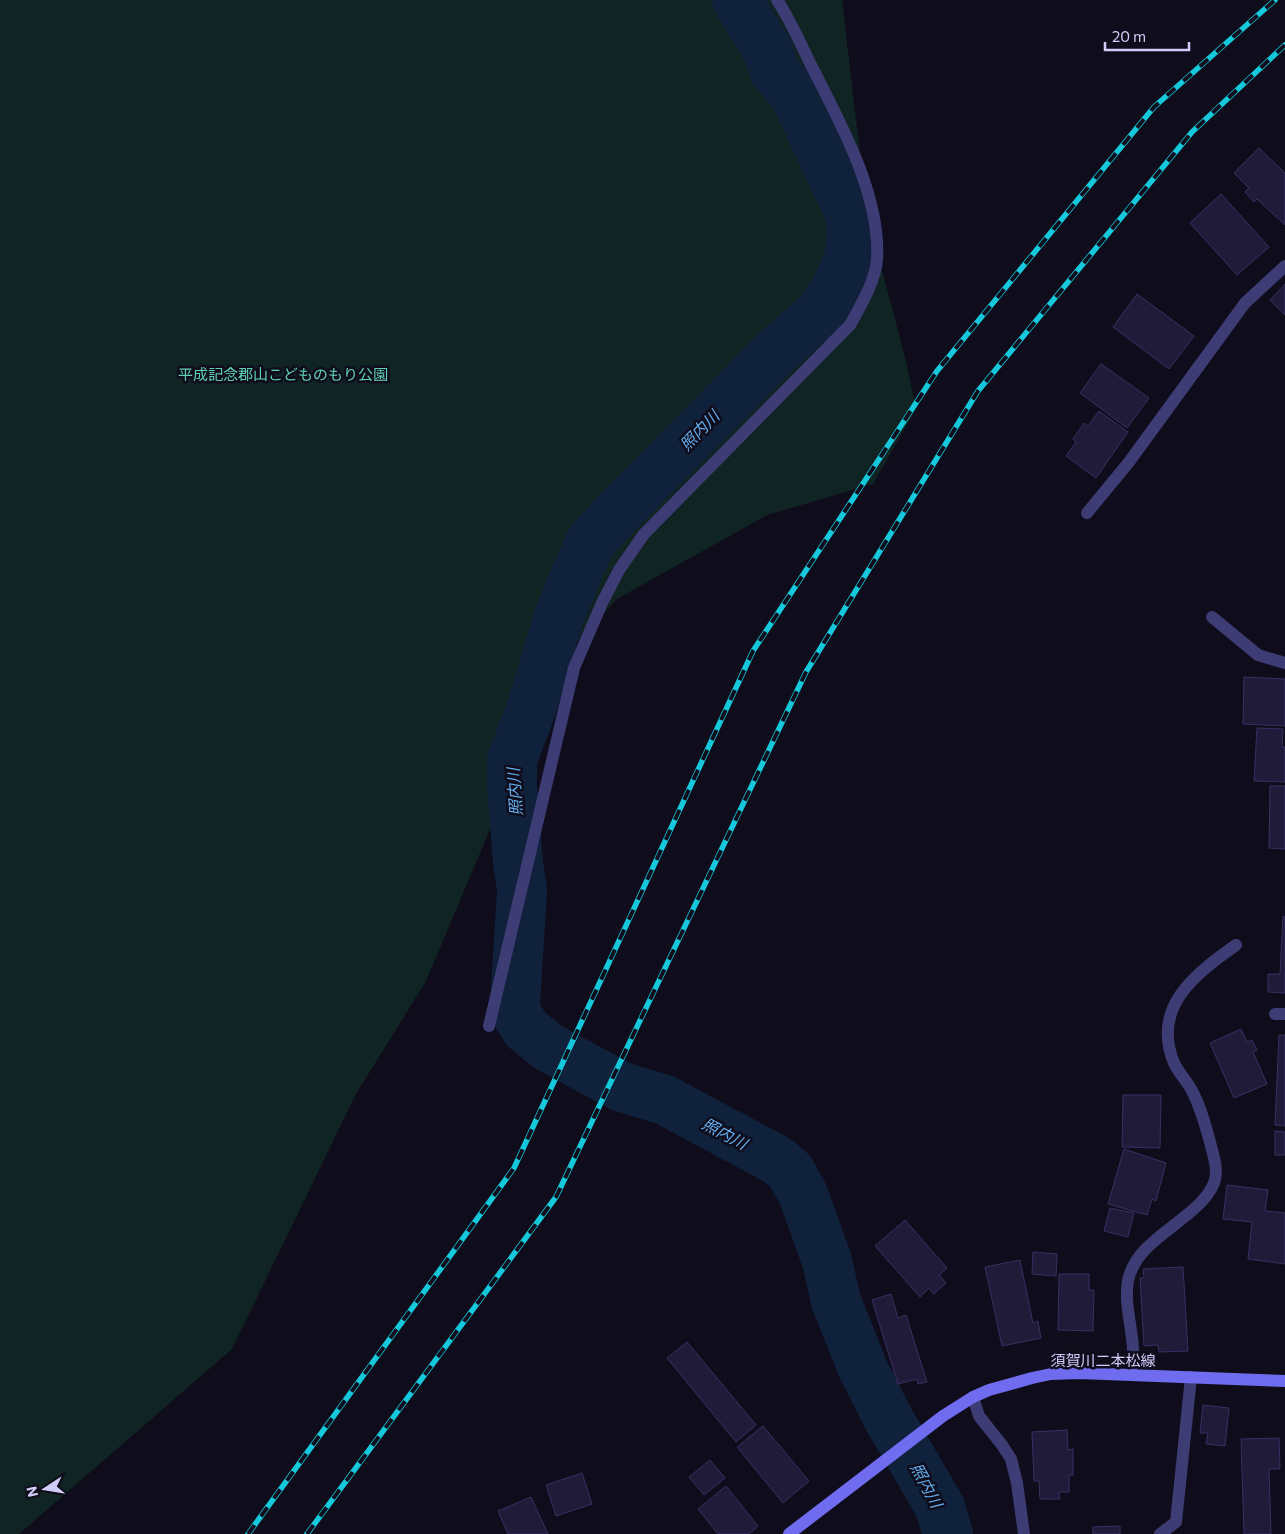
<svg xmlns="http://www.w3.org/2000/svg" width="1285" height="1534" font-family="Commissioner,'Noto Sans JP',sans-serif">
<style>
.green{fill:#102423}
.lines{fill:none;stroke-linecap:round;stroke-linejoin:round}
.river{stroke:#10213c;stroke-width:50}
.building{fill:#211b3a;stroke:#392f63}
.minor{stroke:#3e3c75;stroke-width:12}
.secondary{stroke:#6f6cf0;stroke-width:12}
.rail-casing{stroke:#16c8dc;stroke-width:5.5}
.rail{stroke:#0f0d1b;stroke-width:4;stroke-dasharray:11;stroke-linecap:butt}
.labels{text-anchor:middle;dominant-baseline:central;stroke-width:5;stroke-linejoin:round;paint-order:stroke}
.park-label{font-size:15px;fill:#60d1b5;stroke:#0f0d1b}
.street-label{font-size:15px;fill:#d1ccfa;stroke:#0f0d1b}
.water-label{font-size:16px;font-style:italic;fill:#64aff0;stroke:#0f0d1b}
</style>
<rect width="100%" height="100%" fill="#0f0d1b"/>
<!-- green -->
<path class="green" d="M0 0H842L867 213 906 361 916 409 873 484 767 515 617 599 545 676 491 827 426 981 356 1094 232 1349 19 1534H0Z"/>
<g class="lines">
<!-- river -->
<path class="river" d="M737 0 768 51 774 70 795 96 848 209 853 228 849 259 835 291 820 313 779 349 618 512 591 541 576 575 559 617 532 707 512 760V786L518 862 522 890 515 1005 518 1016 526 1029 548 1047 622 1087 665 1100 777 1160 790 1171 803 1194 827 1261 836 1301 863 1369 888 1418 940 1507 948 1534"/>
</g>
<!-- building -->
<path class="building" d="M1259 148 1285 173V225L1257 199 1254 202 1245 192 1249 188 1234 173Z
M1221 194 1269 247 1237 275 1190 223Z
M1285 284V315L1270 300Z
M1137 294 1194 336 1169 369 1113 327Z
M1101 364 1149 398 1127 428 1080 393Z
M1099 411 1128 432 1096 478 1066 456 1076 442 1073 439 1084 423 1088 426Z
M1244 677 1285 679V726L1243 724Z
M1257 728 1283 729 1282 747H1285V782L1254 781Z
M1270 786H1285V849L1269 848Z
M1283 916 1285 917V993L1268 992V974H1280Z
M1241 1029 1247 1042 1252 1040 1257 1050 1253 1052 1267 1084 1234 1098 1210 1043Z
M1279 1035H1285V1126L1275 1125Z
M1123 1095H1161L1160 1148 1122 1147Z
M1275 1131 1285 1132V1155H1275Z
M1124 1149 1166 1163 1156 1201 1152 1199 1147 1215 1108 1204Z
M1227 1185 1268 1190 1265 1211 1285 1213V1264L1248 1259 1252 1222 1223 1219Z
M1110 1208 1134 1213 1128 1237 1104 1231Z
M905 1220 947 1268 939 1275 946 1283 934 1294 929 1288 920 1297 875 1246Z
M1033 1252 1057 1254 1056 1276 1032 1274Z
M1020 1260 1033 1323 1038 1321 1041 1338 1002 1346 985 1267Z
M1183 1267 1188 1351 1159 1352 1158 1345 1144 1346 1140 1278H1144L1143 1269Z
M1059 1274H1089V1290H1094L1093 1331 1058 1330Z
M891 1294 898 1318 906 1315 927 1382 918 1384 917 1379 898 1384 872 1300Z
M687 1342 756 1425 736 1442 667 1358Z
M1203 1405 1229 1408 1225 1446 1206 1444 1208 1433H1200Z
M763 1426 809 1481 783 1503 737 1447Z
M1067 1430 1068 1450 1073 1449V1475H1069V1492H1059L1060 1499H1040L1039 1481H1034L1032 1432Z
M1279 1438 1280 1469H1269L1271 1534H1244L1241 1439Z
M710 1460 725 1478 704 1495 689 1477Z
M582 1473 592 1504 556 1516 546 1485Z
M726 1486 758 1526 749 1534H718L698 1509Z
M531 1497 548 1534H508L498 1511Z
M1120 1526V1534H1093V1527Z"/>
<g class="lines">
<!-- minor -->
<path class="minor" d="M1087 513 1129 462 1245 303 1285 266
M1212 617 1258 655 1285 663
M1275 1014H1285
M489 1026 574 668 602 603 619 570 644 534 850 325C860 307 876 280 877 259 881 196 840 122 812 67 801 45 791 21 777 0
M1133 1375C1133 1367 1134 1357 1133 1349 1132 1326 1124 1304 1128 1281 1136 1237 1199 1220 1214 1183 1219 1170 1213 1155 1210 1142 1205 1124 1200 1105 1191 1089 1186 1080 1178 1072 1174 1063 1151 1007 1195 974 1236 945
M973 1397 979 1416 1002 1445 1011 1459 1017 1483 1024 1534
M1160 1534 1176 1522 1191 1377"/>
<!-- secondary -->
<path class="secondary" d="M789 1534 943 1416 973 1397 989 1390 1032 1378 1051 1374 1079 1373 1285 1381"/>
<defs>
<path id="rail" d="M248 1534 514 1168 753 651 937 371 1154 107 1275 0
M307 1534 556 1197 806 672 978 391 1192 132 1285 45"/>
</defs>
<!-- rail casing -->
<use href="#rail" class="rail-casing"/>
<!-- rail -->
<use href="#rail" class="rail"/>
</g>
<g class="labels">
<!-- park labels -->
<g class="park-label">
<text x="283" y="374">平成記念郡山こどものもり公園</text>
</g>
<!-- street labels -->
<g class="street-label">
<text x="1103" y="1360">須賀川二本松線</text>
</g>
<!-- water labels -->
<g class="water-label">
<text transform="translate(699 430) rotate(-46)">照内川</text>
<text transform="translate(514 792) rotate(-94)">照内川</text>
<text transform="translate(725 1133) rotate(28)">照内川</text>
<text transform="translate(927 1485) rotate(62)">照内川</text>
</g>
</g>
<!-- north arrow -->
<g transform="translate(45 1489) rotate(258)" stroke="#0f0d1b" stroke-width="4" paint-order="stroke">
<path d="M0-4L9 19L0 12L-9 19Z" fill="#d1ccfa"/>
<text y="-8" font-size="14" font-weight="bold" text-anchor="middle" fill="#d1ccfa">N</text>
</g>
<!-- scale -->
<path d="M1105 42v8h84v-8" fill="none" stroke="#d1ccfa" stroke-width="2.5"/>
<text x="1112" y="42" font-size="15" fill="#d1ccfa" stroke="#0f0d1b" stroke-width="4" paint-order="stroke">20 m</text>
</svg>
